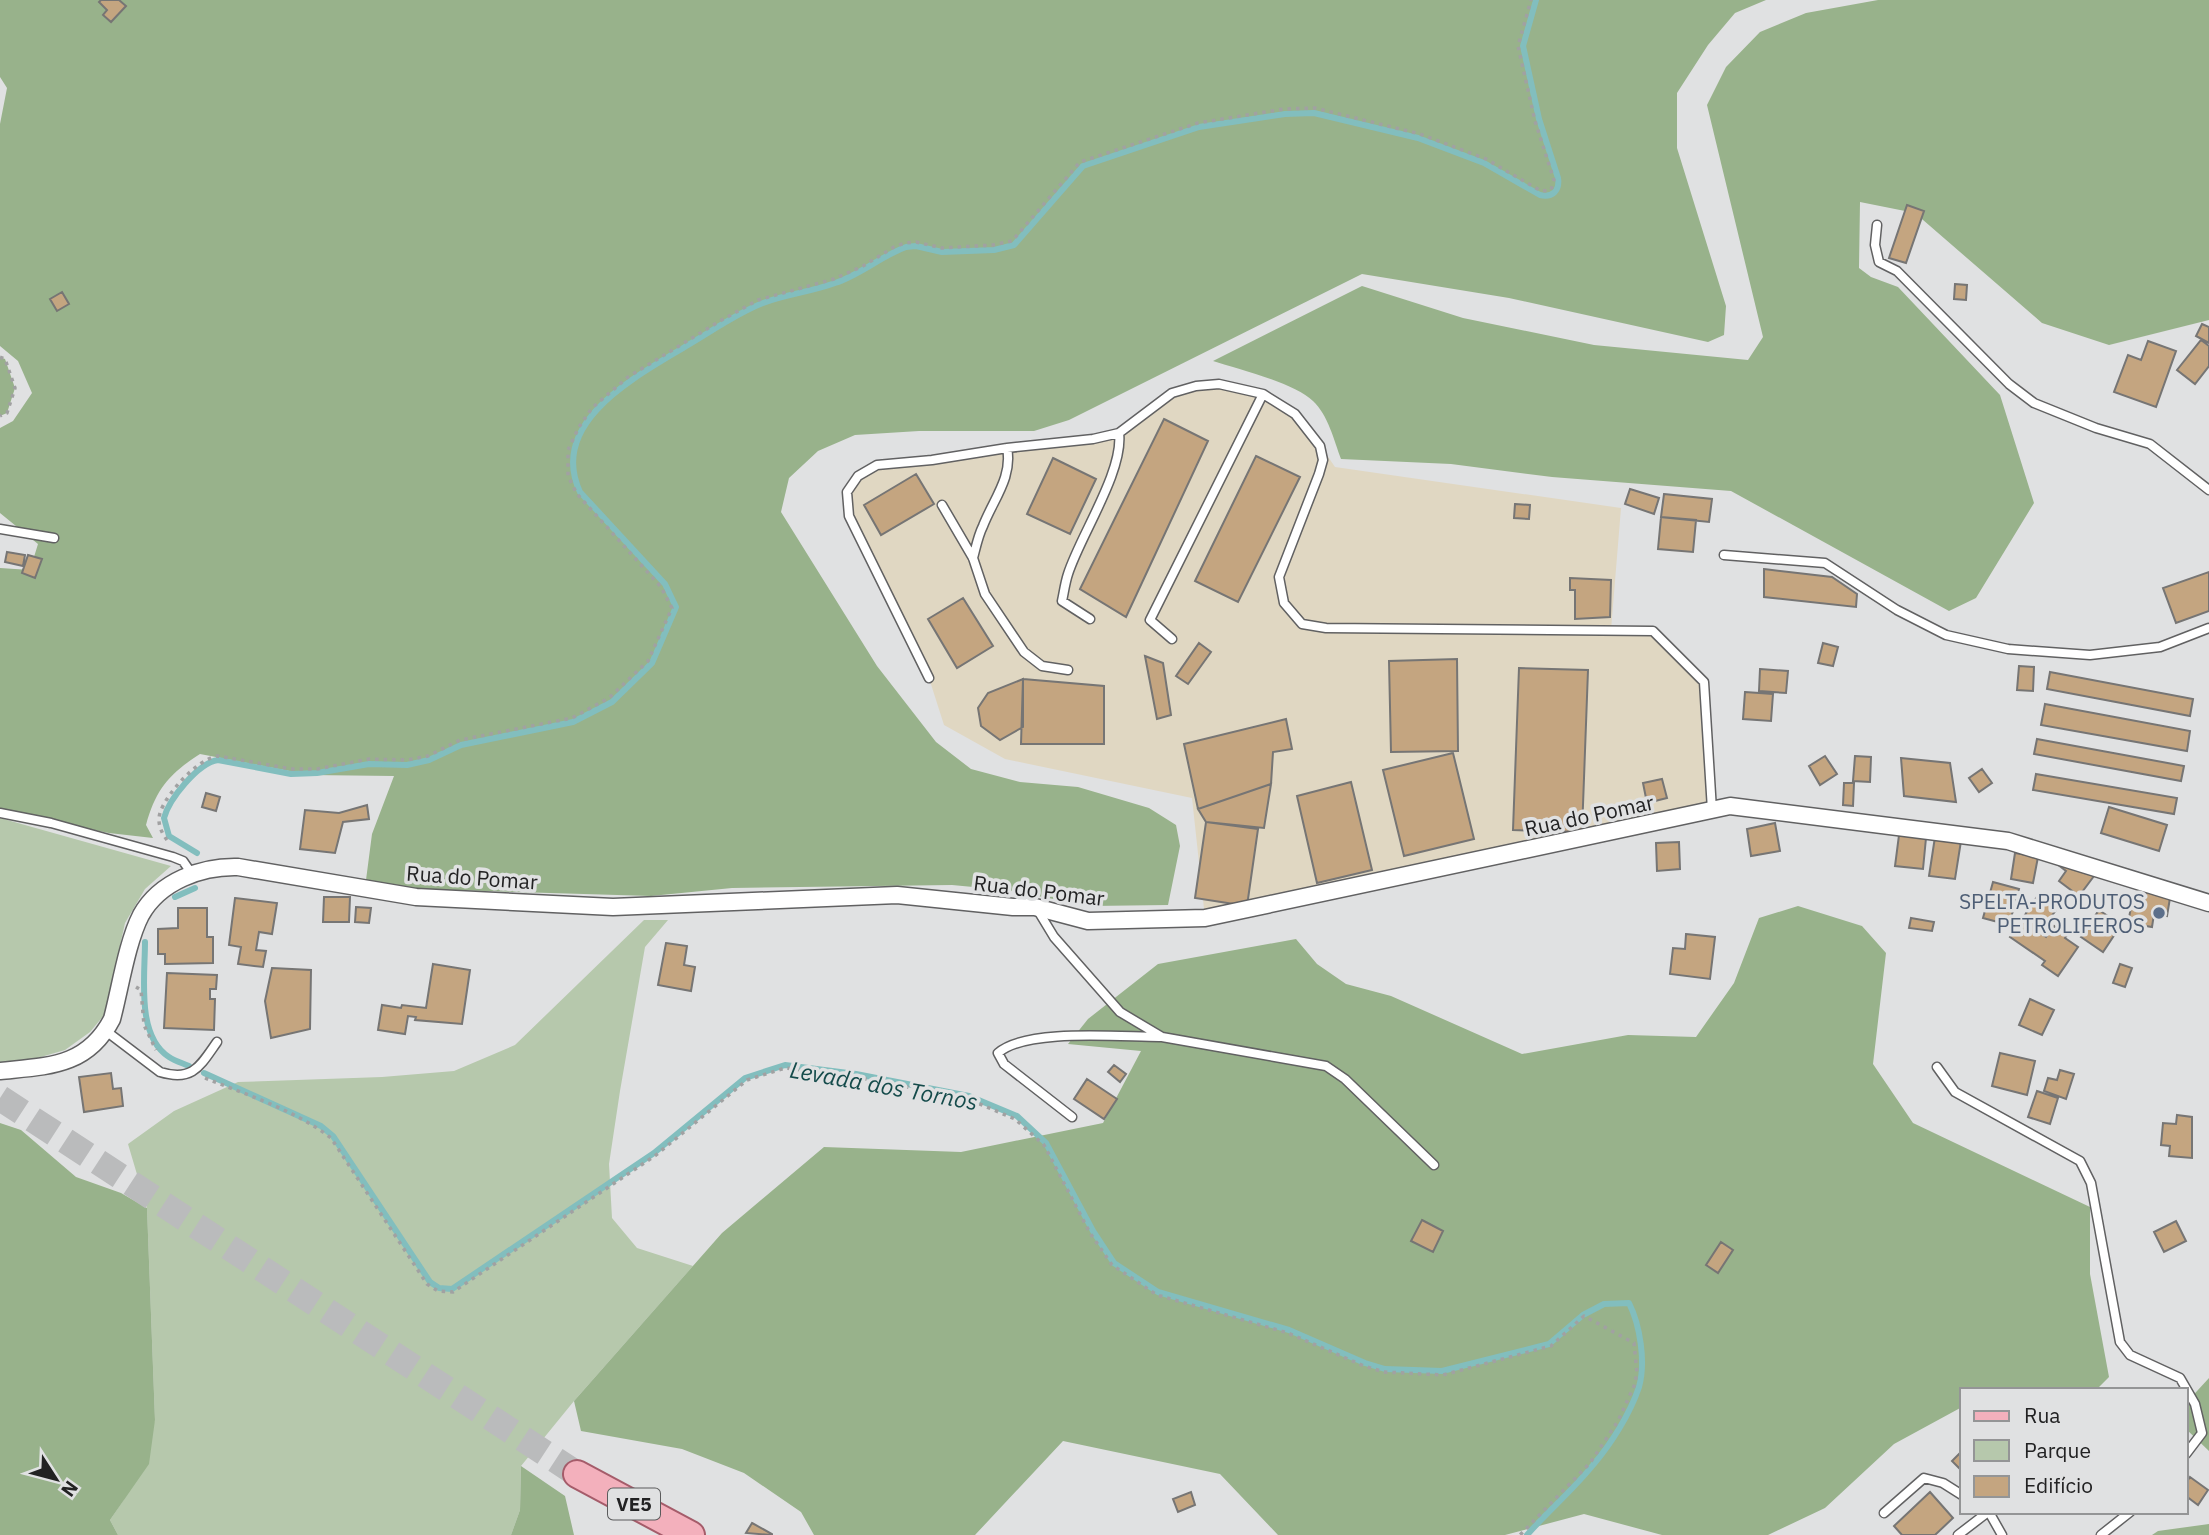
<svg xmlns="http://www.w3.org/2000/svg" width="2209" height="1535" font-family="'IBM Plex Sans',sans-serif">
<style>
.industrial{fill:#e0d7c2}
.green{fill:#b6c8ac}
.forest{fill:#98b28b}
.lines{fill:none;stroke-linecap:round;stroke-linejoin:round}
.stream{stroke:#82bebe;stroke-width:6}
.building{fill:#c4a580;stroke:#767574;stroke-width:2}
.primary-tunnel{stroke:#babbbc;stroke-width:26;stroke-dasharray:26 13;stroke-linecap:butt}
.service-casing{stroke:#616162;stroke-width:11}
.minor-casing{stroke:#616162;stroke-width:19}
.primary-casing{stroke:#a55c6a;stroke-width:30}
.path{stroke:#a1a1a2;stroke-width:3.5;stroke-dasharray:3.5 5;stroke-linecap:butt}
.service{stroke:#fff;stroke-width:8}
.minor{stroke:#fff;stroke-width:16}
.primary{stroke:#f3b0bc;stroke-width:26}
.service-dot{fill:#5c6f8a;stroke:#e0e1e2;stroke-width:2.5}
.labels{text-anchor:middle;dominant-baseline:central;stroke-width:7;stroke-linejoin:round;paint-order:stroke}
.shield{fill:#e0e1e2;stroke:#5b5b5c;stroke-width:2}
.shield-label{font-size:19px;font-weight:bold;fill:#222223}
.street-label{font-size:21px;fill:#222223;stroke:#e0e1e2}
.service-label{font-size:21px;fill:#4e5e75;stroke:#e0e1e2;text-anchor:end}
.water-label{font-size:23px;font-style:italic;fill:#154b4b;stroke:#e0e1e2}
</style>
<rect width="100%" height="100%" fill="#e0e1e2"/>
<!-- industrial -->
<path class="industrial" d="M1219 384 1263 394 1307 426 1335 467 1621 508 1611 630 1653 631 1704 682 1712 810 1205 918 1192 798 1005 759 944 725 929 678 849 516 847 492 858 476 877 465 1119 433 1172 393Z"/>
<!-- green -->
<path class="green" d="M0 818 171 866 145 889 125 923 105 1014 90 1032 65 1050 27 1061 0 1062Z
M644 920H668L645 947 620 1091 609 1164 612 1218 637 1248 693 1266 574 1401 521 1466 520 1510 511 1535H118L110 1520 123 1501 155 1420 147 1208 128 1144 174 1111 238 1082 382 1077 454 1071 515 1045Z"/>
<!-- forest -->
<path class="forest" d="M0 0H1766L1735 13 1708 45 1677 93V148L1726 306 1724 335 1708 342 1509 298 1362 274 1069 420 1034 431H919L855 435 818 451 789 478 781 512 877 666 936 742 971 769 1020 782 1078 787 1149 808 1176 825 1180 846 1168 905 1091 906 1005 890 952 885 732 888 651 896 421 889 366 880 372 834 394 776 310 775 200 754C169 774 156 789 146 825L153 838 109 833 0 811V568L30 570 38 544 0 513V428L13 421 32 393 18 361 0 346V124L7 88 0 77Z
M1878 0H2209V320L2109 345 2042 323 1915 213 1860 202 1859 268 1871 277 1898 287 2000 395 2034 503 1976 598 1949 611 1731 491 1552 477 1451 464 1341 459C1334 440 1328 415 1313 401 1295 383 1238 369 1213 361L1362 286 1463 318 1594 345 1748 360 1763 337 1707 105 1726 67 1760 32 1806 13Z
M0 357 5 359 15 388 7 413 0 416Z
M1798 906 1862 926 1886 953 1873 1064 1913 1123 2090 1207V1274L2109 1377 2096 1390H1962V1407L1894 1444 1825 1508 1768 1535H1662L1584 1514 1505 1535H1278L1220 1474 1063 1441 975 1535H814L801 1512 744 1473 682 1449 581 1431 574 1401 722 1233 824 1147 961 1152 1103 1123 1141 1051 1068 1044 1088 1019 1158 964 1296 939 1317 964 1346 984 1391 996 1522 1054 1628 1035 1696 1037 1734 983 1759 918Z
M0 1123 21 1130 76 1177 121 1193 147 1208 155 1420 149 1464 110 1520 118 1535H0Z
M2209 1378V1451L2186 1429V1403Z
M521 1466 565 1496 574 1535H511L520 1510Z
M2209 1524V1535H2152L2158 1531Z"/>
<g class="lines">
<!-- stream -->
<path class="stream" d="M197 853 169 836 164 818C169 799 198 763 218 760L291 774 317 773 369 764 407 765 429 760 461 745 573 722 612 702 652 663 676 607 665 584 580 492C547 421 639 375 688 345 712 331 737 313 763 303 786 294 811 292 835 283 860 275 881 256 906 247L916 246 942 252 994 250 1014 245 1083 166 1199 127 1285 114 1314 113 1418 138 1484 163 1540 195C1552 198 1560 191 1558 178L1539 119 1523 46 1536 0
M175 897 195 888
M145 942C145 976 136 1036 169 1057 175 1061 182 1063 189 1066
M204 1073 321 1126 333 1136 430 1282 439 1288 452 1289 654 1153 745 1078 785 1065 856 1074 969 1096 1017 1116 1046 1143 1093 1231 1114 1263 1158 1292 1289 1330 1365 1363 1385 1369 1442 1371 1549 1344 1583 1315 1604 1304 1629 1303C1640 1325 1646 1362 1639 1387 1630 1414 1611 1444 1593 1465 1573 1490 1548 1511 1527 1535"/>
</g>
<!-- building -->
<path class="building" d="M101 0H119L126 6 111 22 103 15 107 10 99 2Z
M1907 205 1924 211 1906 263 1889 258Z
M1955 284 1967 285 1966 300 1954 299Z
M62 292 69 304 57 311 50 299Z
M2202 324 2209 327V343L2196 336Z
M2201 340 2209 346V366L2195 384 2177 370Z
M2148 341 2176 351 2156 407 2114 392 2128 355 2141 360Z
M1164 419 1208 441 1126 617 1080 589Z
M1256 456 1300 477 1238 602 1195 581Z
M1053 458 1096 479 1070 534 1027 514Z
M916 474 934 504 881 535 864 505Z
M1630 489 1659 498 1654 514 1625 504Z
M1664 494 1712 499 1709 522 1661 517Z
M1515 504 1530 505 1529 519 1514 518Z
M1661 517 1696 520 1693 552 1658 549Z
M7 552 25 555 23 566 5 562Z
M28 555 42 559 35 578 22 573Z
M1764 569 1832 577 1857 594 1856 607 1764 597Z
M2209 572V611L2176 623 2163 588Z
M1570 578 1611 580 1610 617 1575 619V590H1570Z
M963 598 993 646 957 668 928 619Z
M1199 643 1211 652 1188 684 1176 676Z
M1823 643 1838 647 1833 666 1818 663Z
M1145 656 1163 663 1171 715 1157 719Z
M1457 659 1458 751 1391 752 1389 661Z
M2019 666 2034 667 2033 691 2017 690Z
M1519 668 1588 670 1582 832 1513 830Z
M1760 669 1788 671 1786 693 1759 691Z
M2050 672 2193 699 2190 716 2047 689Z
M1023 679 1104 686V744H1021Z
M1023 679V727L1000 740 981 726 978 708 988 693Z
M1745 692 1773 694 1771 721 1743 719Z
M2045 704 2190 731 2187 751 2041 725Z
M1286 719 1292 749 1273 752 1271 784 1198 809 1184 744Z
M2037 739 2184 766 2181 781 2034 754Z
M1453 753 1474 839 1404 856 1383 770Z
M1825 756 1837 774 1820 785 1809 766Z
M1855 756 1871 757 1870 782 1853 781Z
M1901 758 1950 763 1956 802 1904 796Z
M1982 769 1992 783 1979 792 1969 778Z
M2036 774 2177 798 2174 814 2033 790Z
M1662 779 1667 798 1647 803 1643 783Z
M1351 782 1372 870 1317 883 1297 796Z
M1844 783H1854L1853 806 1843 805Z
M1271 784 1264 828 1206 822 1198 809Z
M206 793 220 797 216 811 202 807Z
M367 805 369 819 343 822 335 853 300 849 305 810 339 813Z
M2109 807 2167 825 2159 851 2101 833Z
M1206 822 1258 829 1247 906 1195 898Z
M1775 823 1780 851 1751 856 1747 829Z
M1899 835 1926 838 1923 869 1895 866Z
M1935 837 1961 841 1955 879 1929 876Z
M1679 842 1680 869 1657 871 1656 843Z
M2015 853 2038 857 2033 883 2011 879Z
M2057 864 2097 872 2079 896 2059 881 2066 871Z
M1993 882 2019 889 2009 925 1983 918Z
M2147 887 2171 892 2167 916 2154 914 2152 927 2128 923 2132 902 2144 904Z
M2039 894 2058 907 2040 933 2046 937 2054 926 2067 935 2065 938 2078 947 2058 976 2042 965 2045 961 2010 937Z
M324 897H350L349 922H323Z
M235 898 277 903 272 934 259 932 256 950 266 951 263 967 238 964 241 947 229 945Z
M356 907 371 908 369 923 355 922Z
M178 908H207V937H213V963L165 964V954H158V929L178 928Z
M2099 910 2121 925 2103 952 2081 937Z
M1911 918 1934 922 1932 931 1909 928Z
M1686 934 1715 937 1710 979 1670 974 1673 948 1685 949Z
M666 943 687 946 684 965 695 967 691 991 658 985Z
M433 964 470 970 462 1024 415 1020 416 1017 408 1016 405 1034 378 1030 382 1005 401 1008 402 1005 426 1008Z
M2120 964 2132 968 2125 987 2113 983Z
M272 968 311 970 310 1029 271 1038 265 1001Z
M167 973 217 975 216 989H210V999H215L214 1030 164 1028Z
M2030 999 2054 1010 2042 1035 2019 1025Z
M2000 1053 2035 1061 2027 1095 1992 1086Z
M1114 1065 1126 1074 1120 1082 1108 1072Z
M2060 1070 2074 1074 2066 1099 2044 1091 2048 1078 2057 1080Z
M111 1073 113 1089 121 1088 123 1106 84 1112 79 1077Z
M1087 1079 1117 1099 1104 1119 1074 1099Z
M2037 1091 2058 1098 2050 1124 2028 1117Z
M2177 1115 2192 1117V1158L2169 1156 2170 1146 2161 1145 2163 1123 2176 1124Z
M1422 1220 1443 1231 1433 1252 1411 1241Z
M2176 1221 2186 1241 2164 1252 2154 1232Z
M1721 1242 1733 1250 1718 1273 1706 1265Z
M1962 1451V1471L1952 1461Z
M2190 1477 2208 1490 2198 1505 2186 1496V1483Z
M1191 1492 1195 1505 1178 1512 1173 1499Z
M1930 1492 1953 1518 1935 1535H1902L1894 1526Z
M752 1523 772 1534V1535L746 1533Z"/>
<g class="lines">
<!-- primary-tunnel -->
<path class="primary-tunnel" d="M0 1098 577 1474"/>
<defs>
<path id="service" d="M1877 225 1875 245 1879 262 1897 271 2009 384 2034 403 2096 428 2150 444 2209 490
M942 505 973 558 985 594 1024 652 1042 666 1068 670
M0 529 54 538
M1724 555 1825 563 1897 610 1946 635 2008 649 2090 655 2160 647 2209 628
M973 558C976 547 978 536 983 526 993 500 1013 477 1007 448
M1090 619 1062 601C1064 592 1065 583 1068 574 1080 536 1124 471 1119 433
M1172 639 1150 620 1263 394
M929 678 849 516 847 492 858 476 877 465 932 460 1007 448 1093 439 1119 433 1172 393 1196 386 1219 384 1263 394 1295 414 1320 446 1323 460 1319 474 1279 577 1284 603 1302 624 1326 628 1653 631 1704 682 1712 810
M0 813 51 823 173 857 183 861 192 874
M1037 909 1054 937 1120 1012 1162 1037 1326 1066 1345 1079 1434 1165
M106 1031 160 1072C193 1082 200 1066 217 1042
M1937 1067 1955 1092 2080 1161 2091 1183 2120 1342 2130 1355 2180 1378 2195 1404 2202 1433 2186 1454
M1072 1117 1004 1064 998 1053C1026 1028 1120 1037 1159 1037
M1989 1512 2002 1535
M1884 1513 1924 1478 1943 1483 1962 1495
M1958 1535 1988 1512
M2101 1535 2130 1512"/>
<path id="minor" d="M0 1071C48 1066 87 1067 112 1019 120 989 127 942 141 915 160 881 202 866 238 867L416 897 613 907 897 895 1013 907H1035L1088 921 1205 918 1730 806 2008 841 2209 903"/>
<path id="primary" d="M577 1474 691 1535"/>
</defs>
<!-- service casing -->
<use href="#service" class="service-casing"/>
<!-- minor casing -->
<use href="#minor" class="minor-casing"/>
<!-- primary casing -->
<use href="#primary" class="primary-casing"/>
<!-- path -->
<path class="path" d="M0 357 5 359 15 388 7 413 0 416
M167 840C161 832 157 823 160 813 166 794 197 759 218 756L292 769H317L369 759 407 760 428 756 460 740 572 718 609 698 648 661 672 608 661 587 577 494 568 476V450L579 427 592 408 628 377 720 321 758 300 834 279 863 266 894 247 905 243 916 242 942 248 993 245 1012 241 1080 162 1198 123 1284 109 1315 108 1420 134 1486 159 1541 191 1551 190 1554 180 1535 121 1518 46 1531 0
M136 987 141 990 144 1025 156 1050
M205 1078C247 1095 295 1110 331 1138L427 1284 438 1291 453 1292 656 1155 747 1080 785 1068 856 1077 968 1099 1015 1119 1044 1145 1090 1233 1112 1265 1157 1295 1288 1333 1364 1366 1384 1372 1443 1375 1551 1346 1584 1316 1634 1343 1637 1373 1634 1386 1618 1421 1590 1463 1520 1535"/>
<!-- service -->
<use href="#service" class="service"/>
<!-- minor -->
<use href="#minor" class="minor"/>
<!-- primary -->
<use href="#primary" class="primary"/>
</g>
<!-- markers -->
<circle class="service-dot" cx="2159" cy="913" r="7"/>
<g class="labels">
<!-- shield labels -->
<rect class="shield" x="608" y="1488.5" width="52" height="31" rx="5"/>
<g class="shield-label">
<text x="634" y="1504">VE5</text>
</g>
<!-- street labels -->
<g class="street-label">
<text transform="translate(1589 815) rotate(-12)">Rua do Pomar</text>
<text transform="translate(472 877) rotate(4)">Rua do Pomar</text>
<text transform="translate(1039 890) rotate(7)">Rua do Pomar</text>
</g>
<!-- service labels -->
<g class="service-label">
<text x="2145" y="901">SPELTA-PRODUTOS<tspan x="2145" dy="24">PETROLIFEROS</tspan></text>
</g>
<!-- water labels -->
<g class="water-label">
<text transform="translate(884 1085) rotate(10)">Levada dos Tornos</text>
</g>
</g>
<!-- legend -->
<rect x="1960" y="1388" width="228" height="126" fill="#e0e1e2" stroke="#949596" stroke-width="2"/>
<rect x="1974" y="1411" width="35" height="10" fill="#f3b0bc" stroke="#949596" stroke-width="2"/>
<text x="2024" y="1423" font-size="21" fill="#222223">Rua</text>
<rect x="1974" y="1440" width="35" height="21" fill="#b6c8ac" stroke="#949596" stroke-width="2"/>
<text x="2024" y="1458" font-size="21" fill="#222223">Parque</text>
<rect x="1974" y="1476" width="35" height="21" fill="#c4a580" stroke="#949596" stroke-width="2"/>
<text x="2024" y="1493" font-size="21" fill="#222223">Edifício</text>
<!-- north arrow -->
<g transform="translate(56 1479) rotate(126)" stroke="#e0e1e2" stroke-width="5" paint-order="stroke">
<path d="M0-5L12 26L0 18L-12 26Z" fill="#222223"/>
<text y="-10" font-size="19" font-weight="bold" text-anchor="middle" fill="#222223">N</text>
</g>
</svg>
